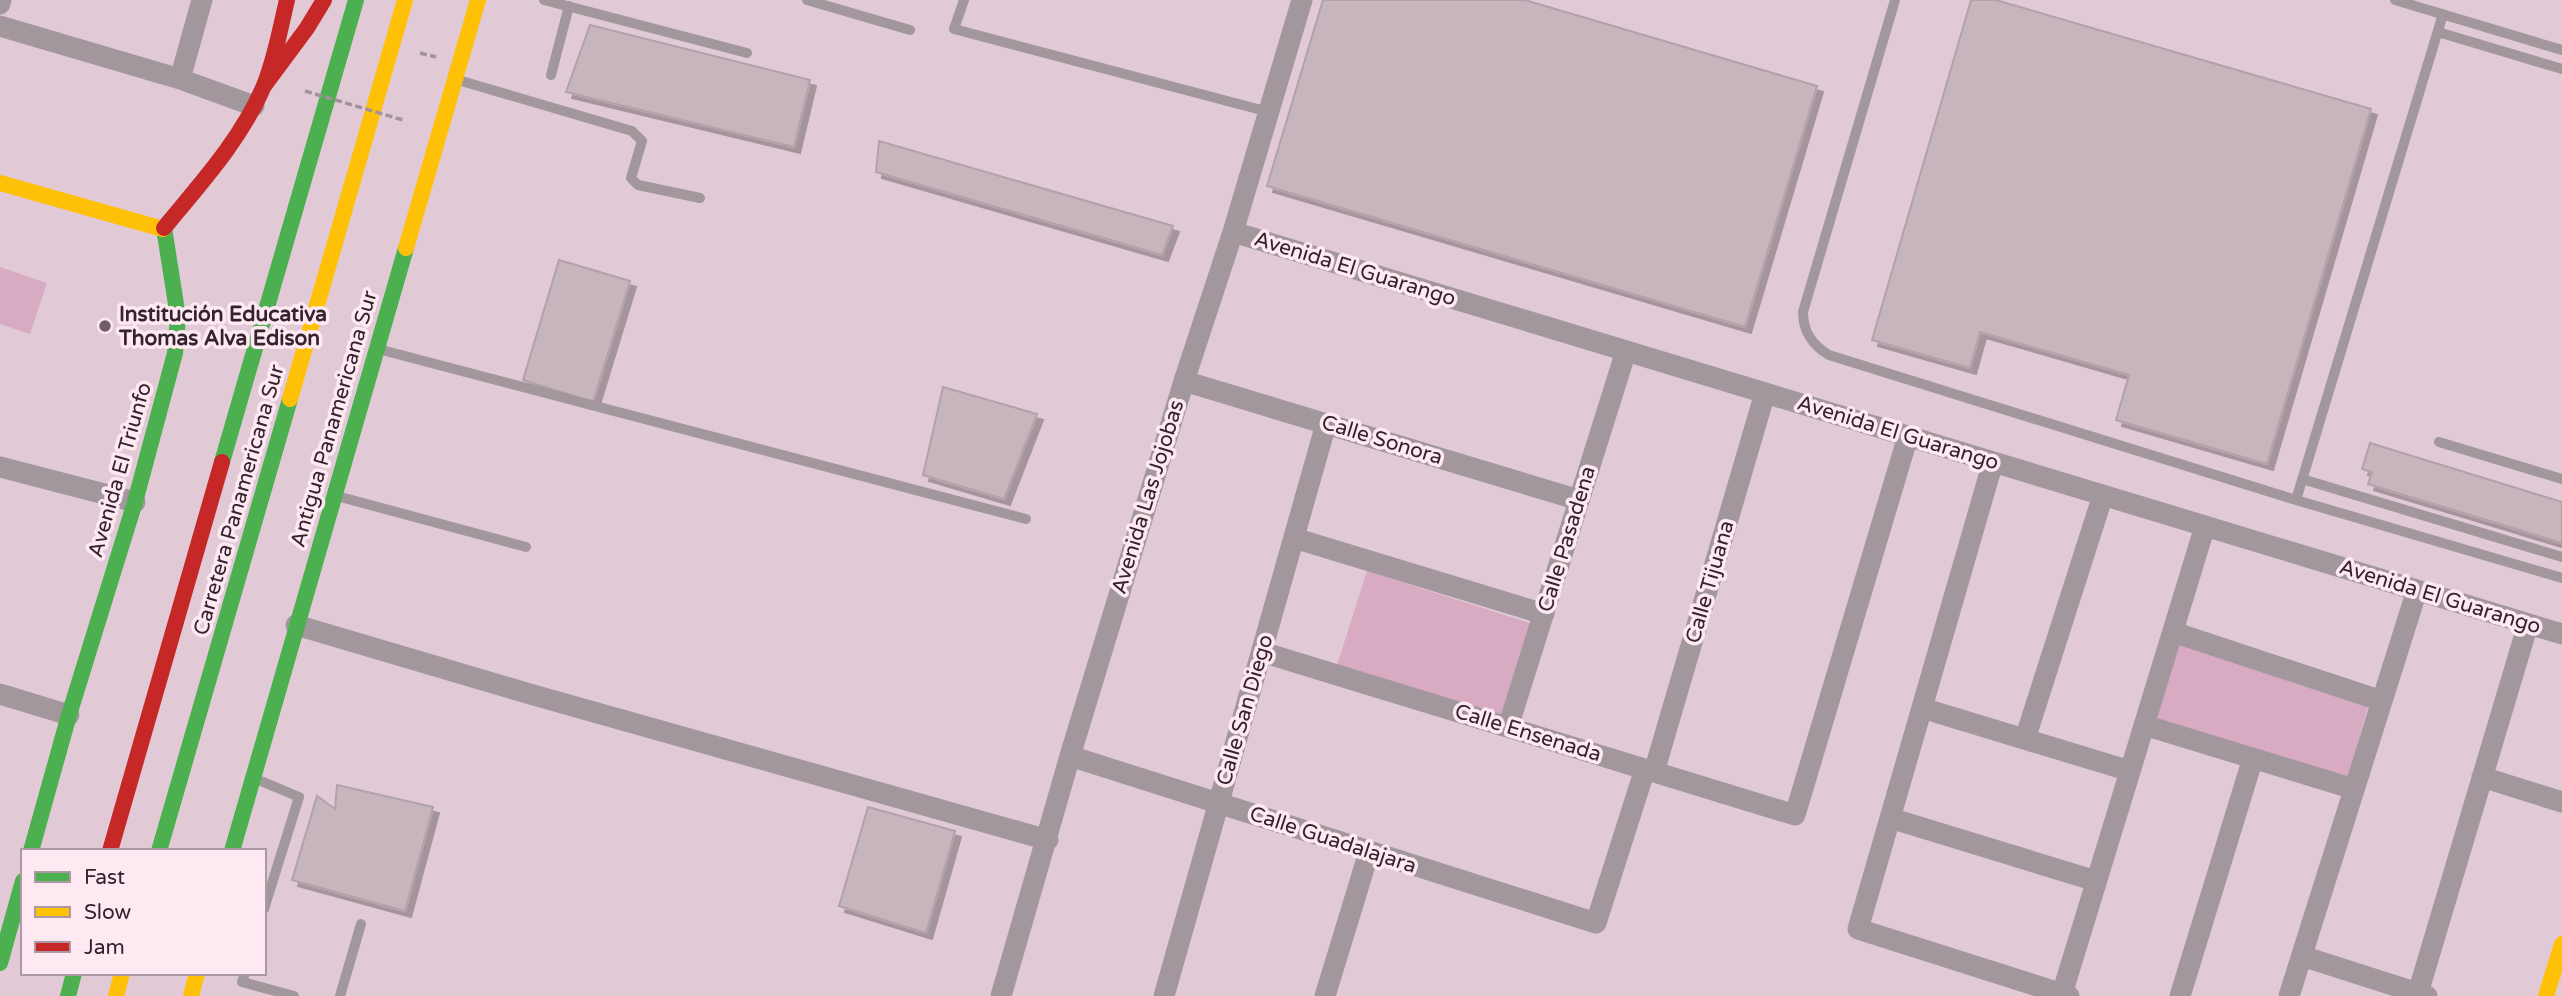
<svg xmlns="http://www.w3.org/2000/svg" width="2562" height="996" font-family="'Varela Round',sans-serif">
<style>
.green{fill:#d8abc2}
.building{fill:#c7b5be;stroke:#b3a1aa;stroke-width:2;filter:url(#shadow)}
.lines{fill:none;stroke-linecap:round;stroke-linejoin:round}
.path{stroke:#a0949a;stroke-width:3.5;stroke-dasharray:7 3.5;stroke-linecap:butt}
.lane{stroke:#a1979c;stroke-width:10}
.street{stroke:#a1979c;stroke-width:21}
.fast{stroke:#4caf50;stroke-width:16}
.slow{stroke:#ffc107;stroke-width:16}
.jam{stroke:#c62828;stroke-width:16}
.path-bridge{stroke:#a0949a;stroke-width:3.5;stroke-dasharray:7 3.5;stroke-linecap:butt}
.poi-dot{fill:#715d67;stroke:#fee8f2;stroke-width:2.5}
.labels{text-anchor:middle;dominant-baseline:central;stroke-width:7;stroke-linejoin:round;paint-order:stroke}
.street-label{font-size:21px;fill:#34232c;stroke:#fee8f2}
.poi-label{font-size:21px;font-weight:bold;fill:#34232c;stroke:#fee8f2;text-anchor:start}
</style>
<defs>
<filter id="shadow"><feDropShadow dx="6" dy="6" stdDeviation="0" flood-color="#0004"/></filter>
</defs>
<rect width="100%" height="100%" fill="#e1cad5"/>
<!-- green -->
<path class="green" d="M0 267 47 283 30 334 0 324Z
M1367 571 1530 623 1500 717 1337 665Z
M2179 642 2369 704 2347 779 2153 717Z"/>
<!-- building -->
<path class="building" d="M1323 0H1525L1817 86 1745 327 1267 186Z
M1971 0H1996L2371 109 2267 464 2116 420 2129 375 1980 332 1970 368 1872 340Z
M590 25 810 80 794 147 566 92Z
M879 141 1173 226 1162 255 876 172Z
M559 260 630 281 593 402 523 380Z
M943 387 1037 414 1004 499 923 475Z
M2370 443 2562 502V543L2368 484 2372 472 2362 469Z
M337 785 433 807 405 911 292 880 317 796 335 809Z
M868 807 955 831 926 933 839 906Z"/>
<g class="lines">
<!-- path -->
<path class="path" d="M420 53 436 57"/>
<!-- lane -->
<path class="lane" d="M544 0 747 53
M807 0 910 30
M964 0 954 29 1269 112
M1895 0 1803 312C1803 332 1812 345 1829 355L2296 500 2562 578
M2395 0 2562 50
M2438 32 2562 69
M551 75 569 6
M458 80 632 131 642 141 631 178 638 185 700 198
M378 349 1026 519
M2439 442 2562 479
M2302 479 2562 557
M337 496 526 547
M2296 500 2443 14
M256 779 299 797 264 909
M245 973 242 982 294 996
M340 996 361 924"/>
<!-- street -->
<path class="street" d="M0 4 1 0
M0 26 180 79 254 106
M180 79 202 0
M1233 232 2562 634
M1184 381 1579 500
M1993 462 1858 929 2069 996
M0 467 135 502
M1294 538 1544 614
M296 625 530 694 1048 840
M2173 632 2382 701
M1262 652 1795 815 1908 436
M0 694 69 715
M1922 708 2130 771
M2144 725 2354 789
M1508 727 1626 351
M2025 739 2103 495
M1070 756 1596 923 1645 769
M1654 772 1765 393
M2482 777 2562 802
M1890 818 2096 881
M2302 956 2427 996
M2418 993 2528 624
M2062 994 2205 526
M1001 996 1070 756 1184 381 1233 232 1302 0
M1164 996 1326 424
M1325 996 1369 852
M2180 996 2253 758
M2289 996 2417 590"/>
<!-- fast -->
<path class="fast" d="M222 462 356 0
M31 851 69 715 135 502 175 353 178 317 164 228
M159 851 290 399
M232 851 406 248
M0 963 23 881
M68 996 74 973"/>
<!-- slow -->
<path class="slow" d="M0 183 163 229
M406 248 478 0
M290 399 405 0
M116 996 122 973
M191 996 197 973
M2546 996 2562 944"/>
<!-- jam -->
<path class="jam" d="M264 86 307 28 324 0
M164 228C200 184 240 141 263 88 275 60 280 29 287 0
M110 851 222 462"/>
<!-- path-bridge -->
<path class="path-bridge" d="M305 91 403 120"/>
</g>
<!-- markers -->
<circle class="poi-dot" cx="105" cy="326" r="7"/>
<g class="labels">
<!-- street labels -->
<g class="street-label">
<text transform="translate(1355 269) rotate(17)">Avenida El Guarango</text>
<text transform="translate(334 419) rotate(-74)">Antigua Panamericana Sur</text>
<text transform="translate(1898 433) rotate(17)">Avenida El Guarango</text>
<text transform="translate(1382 440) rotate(17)">Calle Sonora</text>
<text transform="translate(120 470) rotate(-74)">Avenida El Triunfo</text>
<text transform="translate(1148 497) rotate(-73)">Avenida Las Jojobas</text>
<text transform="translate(239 500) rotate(-74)">Carretera Panamericana Sur</text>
<text transform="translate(1567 539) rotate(-73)">Calle Pasadena</text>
<text transform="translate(1710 582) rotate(-74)">Calle Tijuana</text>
<text transform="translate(2440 597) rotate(17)">Avenida El Guarango</text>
<text transform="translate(1245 710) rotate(-74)">Calle San Diego</text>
<text transform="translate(1528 733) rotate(17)">Calle Ensenada</text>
<text transform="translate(1333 840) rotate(18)">Calle Guadalajara</text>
</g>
<!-- poi labels -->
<g class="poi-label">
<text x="119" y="314">Institución Educativa<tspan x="119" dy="24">Thomas Alva Edison</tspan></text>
</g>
</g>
<!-- legend -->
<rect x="21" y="849" width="245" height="126" fill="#fee8f2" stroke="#ad99a3" stroke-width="2"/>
<rect x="35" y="872" width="35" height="10" fill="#4caf50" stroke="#ad99a3" stroke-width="2"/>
<text x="84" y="884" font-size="21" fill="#34232c">Fast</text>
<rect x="35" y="907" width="35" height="10" fill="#ffc107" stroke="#ad99a3" stroke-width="2"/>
<text x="84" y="919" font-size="21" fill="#34232c">Slow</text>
<rect x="35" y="942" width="35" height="10" fill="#c62828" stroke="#ad99a3" stroke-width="2"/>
<text x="84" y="954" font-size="21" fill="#34232c">Jam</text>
</svg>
